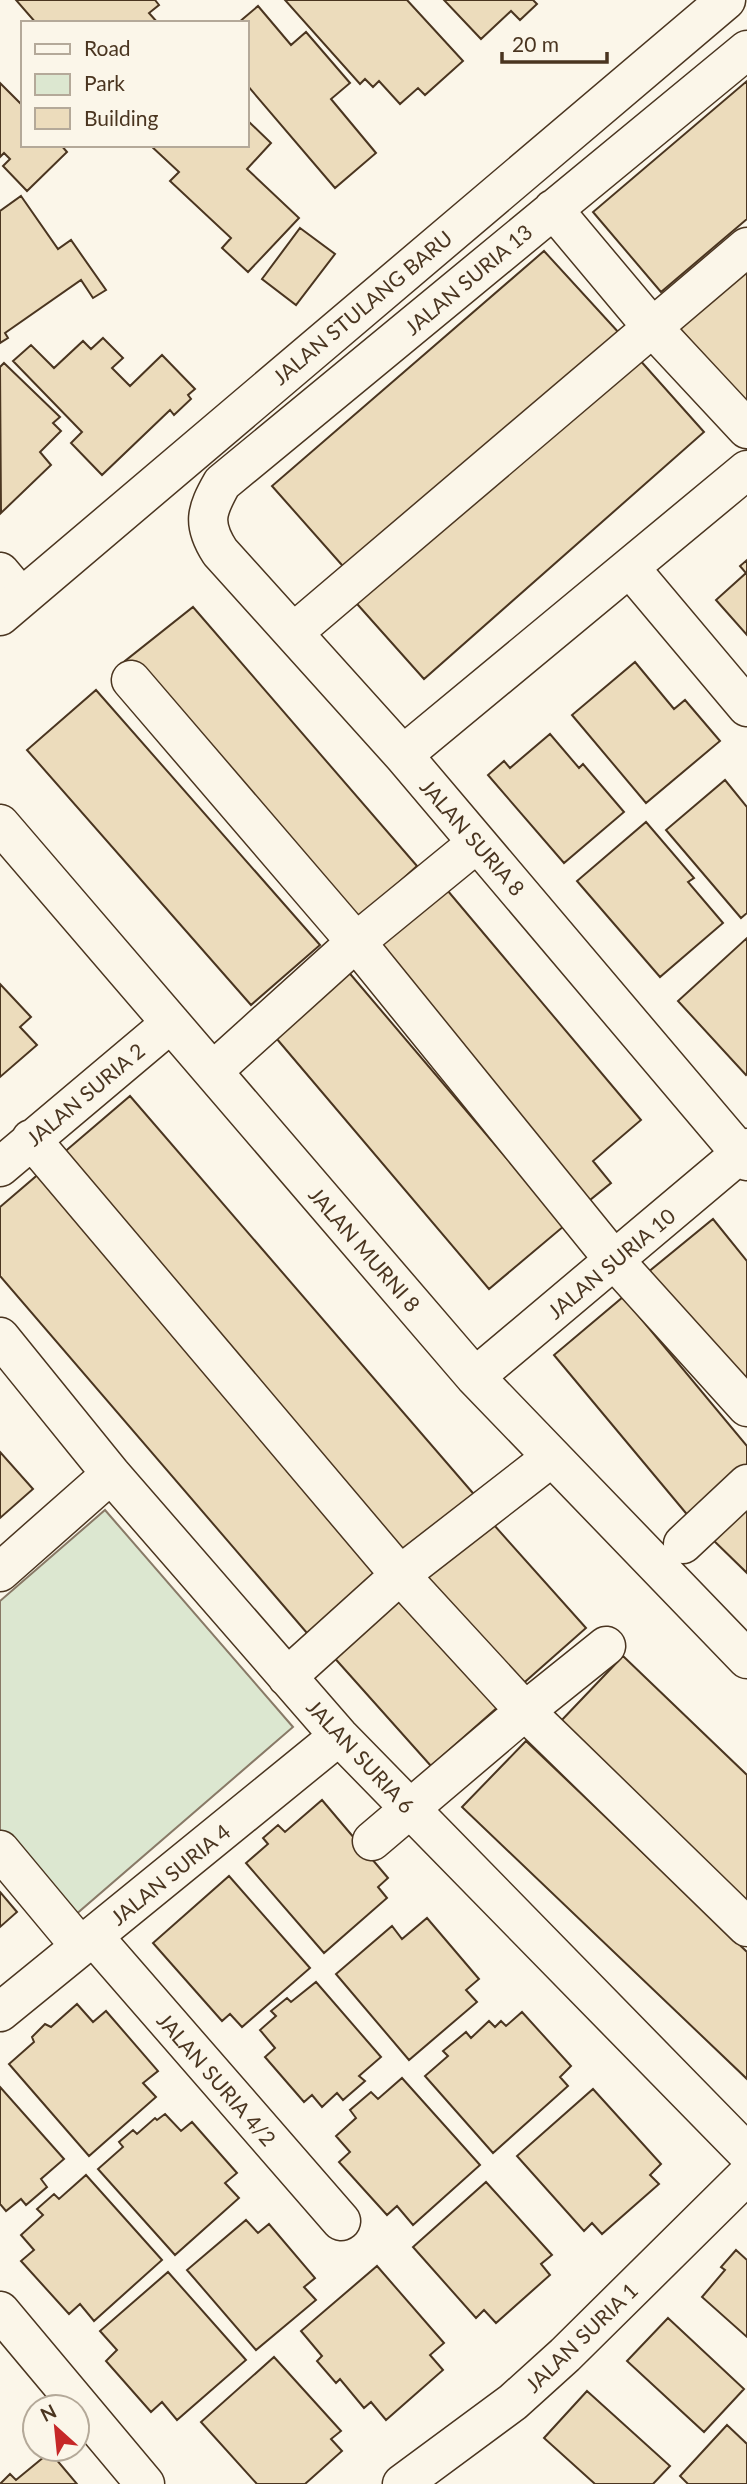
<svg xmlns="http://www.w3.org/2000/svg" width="747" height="2484" font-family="Lato,sans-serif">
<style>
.green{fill:#dce7d0;stroke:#887966;stroke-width:2}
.building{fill:#ecdcbc;stroke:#4a3520;stroke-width:2}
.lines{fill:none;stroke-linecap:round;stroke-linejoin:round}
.minor-casing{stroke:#4a3520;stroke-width:41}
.major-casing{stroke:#4a3520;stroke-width:41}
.minor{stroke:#fbf6e9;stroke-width:38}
.major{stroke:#fbf6e9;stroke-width:38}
.labels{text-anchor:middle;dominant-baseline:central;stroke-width:5;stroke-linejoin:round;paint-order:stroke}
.street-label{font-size:21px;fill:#4a3520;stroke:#fbf6e9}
</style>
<rect width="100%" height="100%" fill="#fbf6e9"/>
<!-- green -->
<path class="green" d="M105 1510 293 1727 74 1916 0 1830V1601Z"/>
<!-- building -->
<path class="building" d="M16 0H155L159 5 149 13 158 23H36Z
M285 0H407L463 61 425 95 418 88 400 104 379 81 373 87 365 79 360 84Z
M444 0H533L537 4 520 20 511 11 481 39Z
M258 6 291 45 306 32 350 83 331 99 376 153 335 188 247 85V23H238Z
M747 81V219L661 292 593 212Z
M0 83 23 106V145H61L67 152 27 191 3 166 10 159 4 153 0 157Z
M247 120 271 143 247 169 299 218 248 272 222 248 231 238 170 181 179 172 150 145H247Z
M21 196 58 249 71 240 106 290 93 298 81 280 5 333 8 338 0 343V211Z
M300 228 335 254 296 305 262 279Z
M544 251 620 334 349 573 272 486Z
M747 263V406L676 324Z
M103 338 123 358 112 368 130 386 162 355 195 389 188 395 191 399 174 415 170 410 102 475 71 443 82 432 13 361 31 345 54 368 83 341 91 349Z
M630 349 704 432 424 679 350 596Z
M4 363 60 417 53 423 61 431 40 452 51 465 1 513 0 367Z
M747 560V635L716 600 746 573 740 566Z
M193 607 417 866 351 926 125 661Z
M635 662 674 709 685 700 720 741 646 803 572 715Z
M96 690 320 945 251 1005 27 750Z
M550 734 579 768 583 764 624 812 564 863 488 775 504 761 510 768Z
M725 780 747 807V913L741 918 666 830Z
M646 822 694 878 688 882 723 923 660 977 577 881Z
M437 878 641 1120 593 1161 611 1183 585 1204 363 941Z
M747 938V1074L746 1075 678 1001Z
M346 969 564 1226 489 1289 271 1032Z
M0 984 31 1017 20 1027 37 1045 0 1077Z
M130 1096 478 1499 403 1563 55 1160Z
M41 1172 389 1575 313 1640 0 1276V1207Z
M713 1219 747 1261V1396L647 1273Z
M623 1297 747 1446V1471L690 1518 554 1355Z
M0 1452 33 1489 0 1518Z
M747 1499V1573L710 1537Z
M486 1516 586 1628 518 1688 418 1576Z
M399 1594 499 1706 431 1766 331 1654Z
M623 1656 747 1775V1902L559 1723Z
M526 1741 747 1952V2079L462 1807Z
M322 1800 388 1878 378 1887 387 1898 324 1953 246 1863 268 1844 263 1838 278 1825 285 1832Z
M229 1876 310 1968 242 2027 230 2014 222 2021 153 1943Z
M0 1892 17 1912 0 1927Z
M427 1918 479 1979 466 1990 477 2002 409 2060 336 1974 392 1926 402 1939Z
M316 1982 381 2057 359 2076 365 2081 343 2100 337 2093 322 2107 312 2095 304 2102 265 2057 275 2048 260 2030 276 2016 271 2011 287 1998 291 2002Z
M77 2004 93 2022 106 2011 158 2071 143 2083 156 2097 89 2156 9 2064 34 2042 32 2037 45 2024 51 2027Z
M522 2012 571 2066 560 2077 568 2086 493 2153 425 2076 448 2056 443 2051 466 2032 471 2038 489 2021 495 2027 501 2021 506 2026Z
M402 2078 480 2165 413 2225 397 2206 387 2215 339 2162 350 2152 336 2136 356 2118 350 2110 371 2092 378 2099Z
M0 2087 64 2159 41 2179 47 2187 26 2205 21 2199 6 2211 0 2204Z
M593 2089 661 2164 650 2175 659 2184 602 2234 592 2223 584 2231 517 2156Z
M165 2114 181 2131 192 2122 237 2173 225 2183 239 2198 175 2255 98 2169 123 2147 119 2142 133 2130 137 2134 155 2118 157 2120Z
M86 2175 162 2260 94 2321 80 2304 69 2314 21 2261 34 2250 21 2235 43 2215 37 2209 54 2194 59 2199Z
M486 2182 552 2255 541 2264 550 2275 496 2323 484 2310 476 2318 413 2247Z
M246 2220 258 2233 269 2224 315 2278 304 2287 316 2300 256 2350 187 2270Z
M736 2250 747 2260V2337L702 2297 725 2270 721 2267Z
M377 2266 444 2343 430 2355 443 2370 386 2420 371 2402 364 2408 340 2379 336 2383 317 2361 322 2356 301 2331Z
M168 2272 246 2360 177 2420 162 2402 151 2412 106 2361 117 2350 100 2331Z
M668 2318 744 2389 704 2432 627 2361Z
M274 2357 341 2431 331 2439 342 2451 305 2484H257L201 2422Z
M587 2391 670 2466 653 2484H595L544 2438Z
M727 2425 747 2444V2484H688L680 2476Z
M50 2452 77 2484H0L10 2474 16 2480Z"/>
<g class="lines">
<defs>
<path id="minor" d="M747 50 222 483C206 511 202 524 220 552L403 755 747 1161
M553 209 652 327 747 429
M630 568 747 707
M0 572 21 597
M293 633 747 247
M131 680 356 942 614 1260 747 1407
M403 755 747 470
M0 824 475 1377 747 1659
M213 1071 356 942 477 843
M31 1139 400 1575 525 1711 747 1927
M0 1167 171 1023
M0 1337 111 1474 339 1736 747 2153
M475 1377 747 1148
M683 1544 747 1484
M0 1572 111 1474
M287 1677 400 1575 552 1457
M372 1841 525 1711 606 1646
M0 1850 80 1946
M93 1936 341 2221
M0 2012 339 1736
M0 2311 145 2484
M402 2484 513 2402 565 2355 747 2175"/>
<path id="major" d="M0 616 726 0"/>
</defs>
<!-- minor casing -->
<use href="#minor" class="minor-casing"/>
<!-- major casing -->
<use href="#major" class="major-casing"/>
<!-- minor -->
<use href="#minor" class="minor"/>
<!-- major -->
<use href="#major" class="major"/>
</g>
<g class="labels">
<!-- street labels -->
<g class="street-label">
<text transform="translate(468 279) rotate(-40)">JALAN SURIA 13</text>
<text transform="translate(362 307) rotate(-40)">JALAN STULANG BARU</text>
<text transform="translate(473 837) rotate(49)">JALAN SURIA 8</text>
<text transform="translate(85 1094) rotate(-40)">JALAN SURIA 2</text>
<text transform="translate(365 1249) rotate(49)">JALAN MURNI 8</text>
<text transform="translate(611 1263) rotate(-40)">JALAN SURIA 10</text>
<text transform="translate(361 1756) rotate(47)">JALAN SURIA 6</text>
<text transform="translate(170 1874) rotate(-39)">JALAN SURIA 4</text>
<text transform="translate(217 2079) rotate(49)">JALAN SURIA 4/2</text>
<text transform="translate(581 2337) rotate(-44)">JALAN SURIA 1</text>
</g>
</g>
<!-- legend -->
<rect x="21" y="21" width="228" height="126" fill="#fbf6e9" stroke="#b4a999" stroke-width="2"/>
<rect x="35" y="44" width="35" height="10" fill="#fbf6e9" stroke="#b4a999" stroke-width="2"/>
<text x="84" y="56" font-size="21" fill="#4a3520">Road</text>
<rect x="35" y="74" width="35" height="21" fill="#dce7d0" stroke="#b4a999" stroke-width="2"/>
<text x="84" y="91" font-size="21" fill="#4a3520">Park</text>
<rect x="35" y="108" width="35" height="21" fill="#ecdcbc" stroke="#b4a999" stroke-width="2"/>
<text x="84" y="126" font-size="21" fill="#4a3520">Building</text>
<!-- north arrow -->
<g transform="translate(56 2428) rotate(333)"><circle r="33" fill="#fbf6e9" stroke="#b4a999" stroke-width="2"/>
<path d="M0-5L12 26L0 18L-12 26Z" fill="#c62828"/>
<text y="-10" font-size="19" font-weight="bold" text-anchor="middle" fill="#4a3520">N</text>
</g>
<!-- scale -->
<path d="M502 52v10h105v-10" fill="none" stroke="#4a3520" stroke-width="3.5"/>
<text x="512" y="52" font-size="21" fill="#4a3520" stroke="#fbf6e9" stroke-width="5" paint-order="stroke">20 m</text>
</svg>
